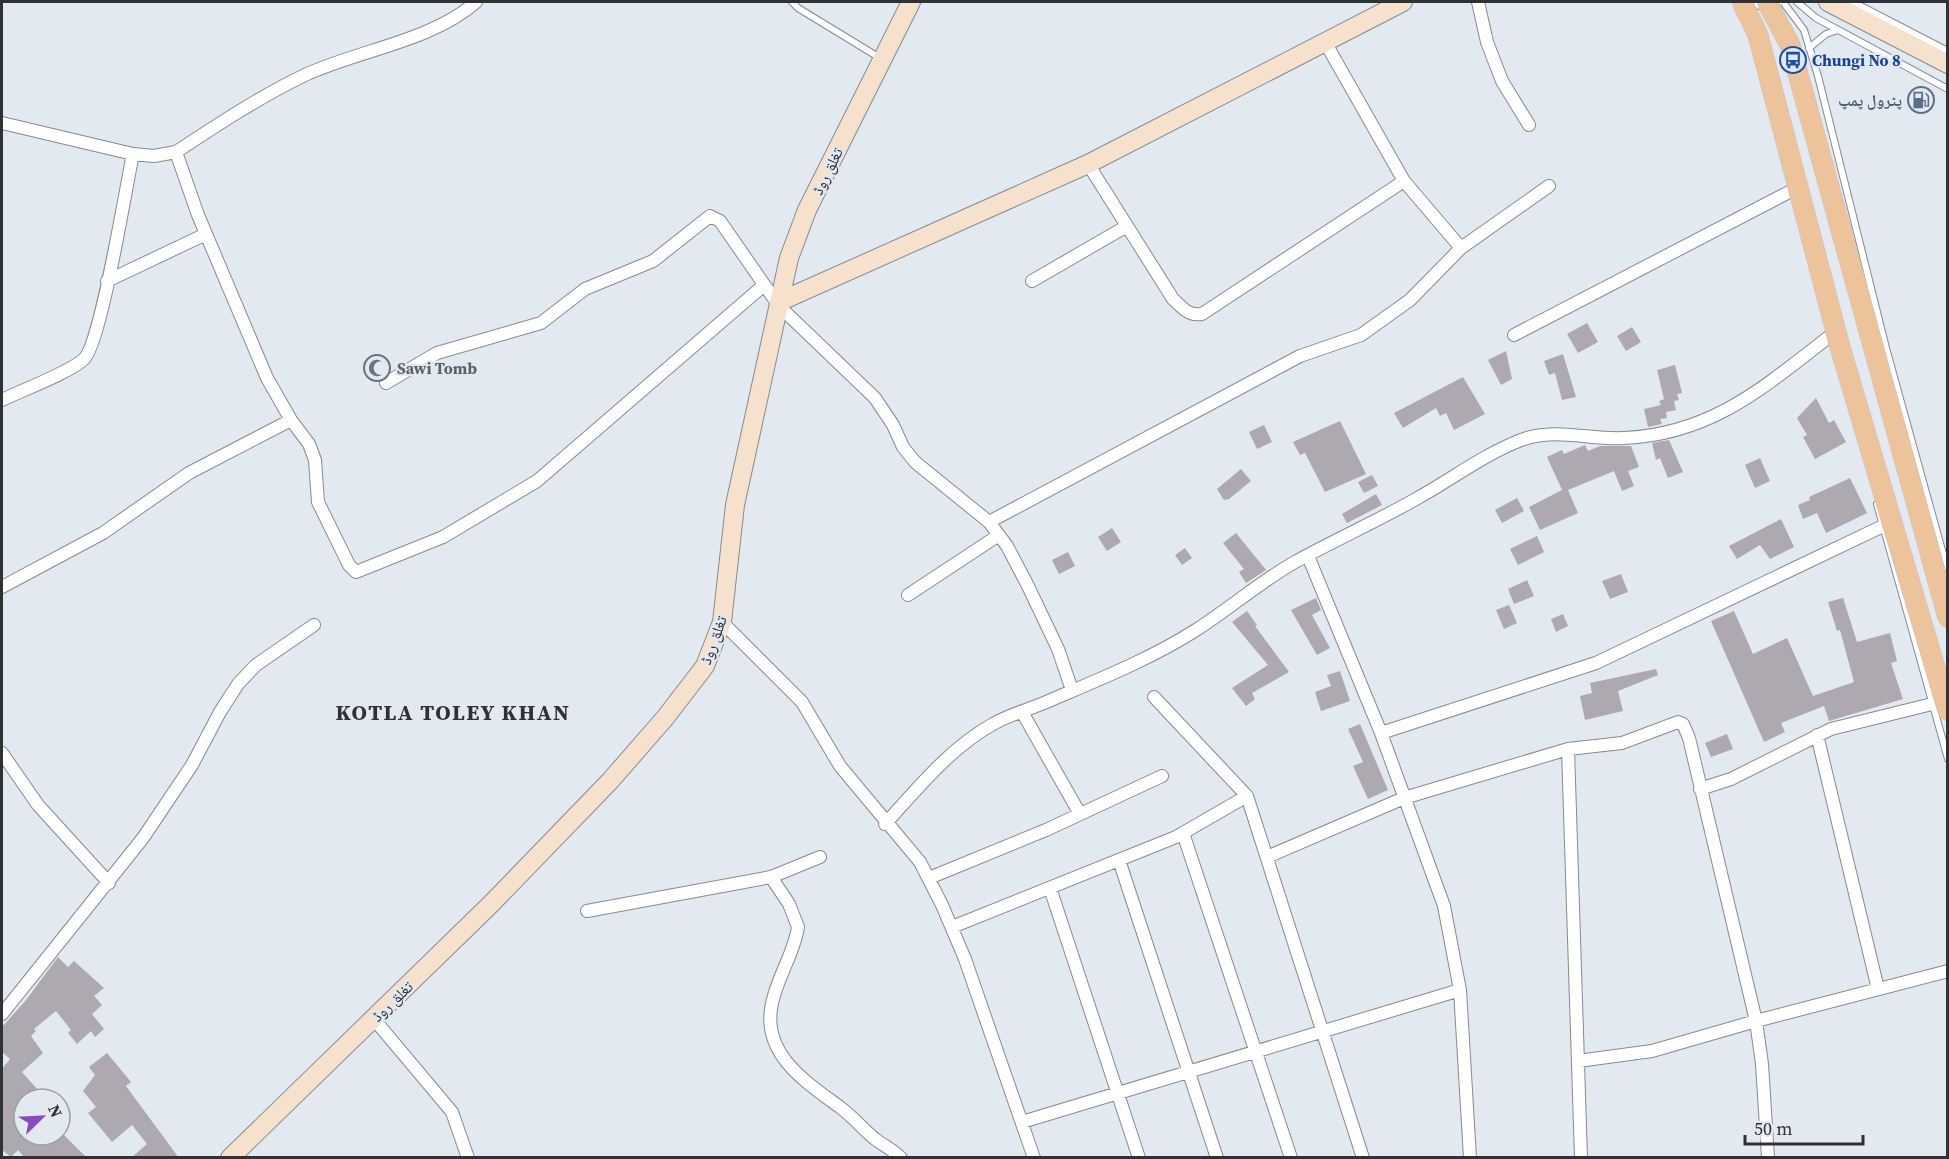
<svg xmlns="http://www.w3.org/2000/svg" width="1949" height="1159" font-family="'Source Serif 4','Noto Naskh Arabic',serif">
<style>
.building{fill:#aea9b1}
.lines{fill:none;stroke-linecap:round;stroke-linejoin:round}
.lane-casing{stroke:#858b91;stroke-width:8}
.street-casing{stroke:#858b91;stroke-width:14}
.secondary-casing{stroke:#858b91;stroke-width:20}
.lane{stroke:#fff;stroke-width:6}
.street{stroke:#fff;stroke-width:12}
.secondary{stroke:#f6e1cc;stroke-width:18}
.primary-bridge-casing{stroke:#c5c6c6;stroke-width:21;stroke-linecap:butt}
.primary-bridge{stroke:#ecc39a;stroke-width:20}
.labels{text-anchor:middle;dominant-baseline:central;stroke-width:4.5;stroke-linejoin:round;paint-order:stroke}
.transit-label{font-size:16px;font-weight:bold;fill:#164399;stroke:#e2e9f0;text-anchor:start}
.service-label{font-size:16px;font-weight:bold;fill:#4e5e75;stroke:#e2e9f0;text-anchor:end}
.street-label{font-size:16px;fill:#2f3234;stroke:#e2e9f0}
.worship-label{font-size:16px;font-weight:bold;fill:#5b616d;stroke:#e2e9f0;text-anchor:start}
.district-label{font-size:22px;font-weight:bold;letter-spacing:1.5px;fill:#2c3237;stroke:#e2e9f0}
</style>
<rect width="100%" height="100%" fill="#e2e9f0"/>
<!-- building -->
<path class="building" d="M1587 323 1598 342 1578 353 1567 334Z
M1632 327 1641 342 1626 351 1617 336Z
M1506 351 1512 379 1501 385 1488 360Z
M1563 354 1576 397 1562 400 1555 373 1549 375 1544 361Z
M1675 365 1682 393 1677 394 1679 400 1674 401 1676 410 1666 412 1667 418 1660 419 1662 424 1648 427 1644 409 1661 405 1659 401 1664 399 1657 370Z
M1463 377 1485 414 1454 430 1446 413 1440 416 1436 408 1403 428 1394 413Z
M1816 398 1829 423 1834 420 1846 442 1815 459 1803 437 1807 435 1797 418Z
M1340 421 1366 474 1325 492 1305 453 1300 455 1293 442Z
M1264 425 1272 442 1257 449 1249 432Z
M1669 440 1683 472 1668 478 1660 458 1656 460 1652 443Z
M1585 445 1588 451 1600 446H1631L1639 467 1628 471 1634 486 1622 491 1614 471 1568 490 1578 513 1540 530 1529 507 1562 490 1547 457 1562 450 1564 454Z
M1760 458 1770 481 1755 488 1745 465Z
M1241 469 1251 481 1229 499 1224 500 1217 489Z
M1372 475 1378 486 1364 493 1358 482Z
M1850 478 1867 513 1826 533 1817 513 1803 519 1798 505 1810 500 1809 497Z
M1376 494 1382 505 1347 523 1342 514Z
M1517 498 1524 511 1502 523 1495 510Z
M1781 519 1794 547 1770 559 1760 545 1737 559 1729 546Z
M1112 528 1121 542 1107 551 1098 537Z
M1236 533 1266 570 1246 583 1239 572 1244 569 1223 543Z
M1537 536 1544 552 1518 565 1510 549Z
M1185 548 1192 558 1182 565 1175 555Z
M1068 552 1075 566 1059 574 1052 560Z
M1621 574 1628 592 1610 599 1602 581Z
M1527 580 1534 596 1514 604 1508 589Z
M1316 598 1321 610 1312 615 1330 648 1317 655 1291 610Z
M1843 598 1857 642 1890 633 1897 661 1891 663 1903 699 1829 721 1824 706 1781 723 1785 732 1764 742 1711 621 1734 611 1753 654 1787 638 1813 696 1854 682 1840 630 1837 631 1828 602Z
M1509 605 1517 623 1504 629 1496 610Z
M1247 611 1257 625 1255 626 1289 672 1252 693 1255 699 1246 706 1232 688 1268 665 1232 622Z
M1563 614 1568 626 1556 632 1551 619Z
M1656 669 1658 675 1618 691 1623 711 1585 720 1580 696 1592 693 1590 683Z
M1340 671 1350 701 1321 711 1315 692 1331 686 1327 675Z
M1360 724 1388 790 1368 799 1353 766 1363 762 1348 729Z
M1727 734 1733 749 1711 757 1705 743Z
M58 957 68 967 74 961 104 988 94 996 102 1005 92 1014 104 1029 95 1037 91 1031 77 1044 68 1033 71 1030 56 1011 34 1029 36 1031 31 1036 43 1053 22 1072 46 1099H24V1135H64L87 1158H25L18 1150 11 1157 2 1150V1069L10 1059 2 1052V1027L26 1000Z
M107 1053 131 1082 126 1086 179 1158H131L147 1144 132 1125 112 1142 88 1113 96 1107 83 1091 95 1075 89 1067Z"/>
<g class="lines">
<defs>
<path id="lane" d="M792 2 798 8 880 58
M1748 2 1765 8 1779 2
M1783 2 1804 30 1818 76 1886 348 1948 572
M1797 2 1816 18 1948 89
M1853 2 1948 51
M1809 48 1826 34 1838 30
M1877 504 1948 759"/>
<path id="street" d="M1478 2 1487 42 1502 81 1529 125
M1325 42 1404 181 1461 248
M2 123 133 154 154 156 176 152C217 125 261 96 305 75 359 50 432 41 476 2
M176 152 198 215 267 378 291 420 309 444 315 460 318 502 349 565 356 572 443 537 537 481 764 285
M1088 164 1173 299C1183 308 1188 316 1202 314L1404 181
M107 281 206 234
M1032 281 1127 226
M1514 335 1793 190
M386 383 437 353 541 323 585 289 653 261 710 216 720 221 779 306 875 398 893 425 903 447 915 462 989 522 1007 546 1028 586 1058 649 1072 690
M2 400C22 390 69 373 84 359 101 343 126 186 133 154
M989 522 1300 356 1361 335 1410 300 1461 248 1549 186
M1308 556 1381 733 1444 906 1460 990 1470 1158
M2 587 103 533 189 473 291 420
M908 595 999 535
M722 622 802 702 840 766 920 862 942 905 965 959 1034 1158
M1154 697 1247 796 1363 1158
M1022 712 1080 814
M1381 733 1596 663 1883 526
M1817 735 1878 989
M1568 749 1581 1158
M2 753 38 805 109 883
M1700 789 1731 779 1831 729 1932 704
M885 824C918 788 950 748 993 724 1009 715 1027 710 1044 703 1095 681 1149 660 1196 630 1230 608 1260 582 1295 562 1335 540 1377 521 1416 499 1452 479 1483 455 1521 440 1555 427 1589 440 1624 438 1712 434 1764 387 1830 336
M1183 833 1291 1158
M1267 857 1404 798 1568 749 1622 743 1678 722 1683 724 1689 738 1756 1021 1762 1064 1768 1158
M1119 860 1217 1158
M771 877 789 904 798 927C794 955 775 980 771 1009 764 1057 809 1084 841 1108 853 1117 863 1129 875 1139 883 1145 893 1150 901 1158
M929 878 1046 830 1162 776
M1050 888 1139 1158
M587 911 771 877 820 857
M952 927 1176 837 1247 796
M2 1014 143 838 192 765 220 712 238 684 256 665 314 625
M373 1018 452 1112 468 1158
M1578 1061 1652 1051 1756 1021 1948 971
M1022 1122 1460 990"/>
<path id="secondary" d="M1828 2 1948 64
M781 301 1088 164 1403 2
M230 1158 492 903 610 781 665 718 705 666 722 622 735 505 789 258 807 210 911 2"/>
</defs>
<!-- lane casing -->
<use href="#lane" class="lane-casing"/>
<!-- street casing -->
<use href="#street" class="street-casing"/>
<!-- secondary casing -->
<use href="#secondary" class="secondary-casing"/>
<!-- lane -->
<use href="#lane" class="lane"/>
<!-- street -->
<use href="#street" class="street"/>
<!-- secondary -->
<use href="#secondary" class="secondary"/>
<defs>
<path id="primary-bridge" d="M1742 2 1758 35 1840 347 1948 711
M1767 2 1790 45 1948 618"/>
</defs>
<!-- primary-bridge casing -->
<use href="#primary-bridge" class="primary-bridge-casing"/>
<!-- primary-bridge -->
<use href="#primary-bridge" class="primary-bridge"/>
</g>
<!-- icons -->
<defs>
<symbol id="bus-ring" viewBox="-11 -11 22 22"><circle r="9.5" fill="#e2e9f0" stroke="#1a4fb4" stroke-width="1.5"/><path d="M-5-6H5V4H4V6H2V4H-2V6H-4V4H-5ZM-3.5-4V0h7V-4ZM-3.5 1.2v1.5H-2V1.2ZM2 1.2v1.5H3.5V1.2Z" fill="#1a4fb4"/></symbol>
<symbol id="fuel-ring" viewBox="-11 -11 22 22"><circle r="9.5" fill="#e2e9f0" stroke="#5c6f8a" stroke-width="1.5"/><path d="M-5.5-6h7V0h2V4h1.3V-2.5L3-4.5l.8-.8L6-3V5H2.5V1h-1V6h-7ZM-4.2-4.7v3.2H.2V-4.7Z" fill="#5c6f8a"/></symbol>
<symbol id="mosque-ring" viewBox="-11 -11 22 22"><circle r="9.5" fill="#e2e9f0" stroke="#6b7280" stroke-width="1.5"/><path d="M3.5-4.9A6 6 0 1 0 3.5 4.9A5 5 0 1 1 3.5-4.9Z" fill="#6b7280"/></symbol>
</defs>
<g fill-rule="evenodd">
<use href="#bus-ring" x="1778" y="45" width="30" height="30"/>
<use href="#fuel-ring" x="1906" y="85" width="30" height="30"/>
<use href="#mosque-ring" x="362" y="353" width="30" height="30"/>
</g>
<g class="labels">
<!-- transit labels -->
<g class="transit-label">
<text x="1812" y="60">Chungi No 8</text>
</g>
<!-- service labels -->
<g class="service-label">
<text x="1902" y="100">پٹرول پمپ</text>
</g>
<!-- street labels -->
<g class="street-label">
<text transform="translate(827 171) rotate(-64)">تغلق روڈ</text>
<text transform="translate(713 640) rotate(-70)">تغلق روڈ</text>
<text transform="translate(392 1001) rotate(-44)">تغلق روڈ</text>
</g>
<!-- worship labels -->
<g class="worship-label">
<text x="397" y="368">Sawi Tomb</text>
</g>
<!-- district labels -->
<g class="district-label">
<text x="453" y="712">KOTLA TOLEY KHAN</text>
</g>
</g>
<!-- border -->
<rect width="1949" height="1159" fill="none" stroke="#2f3234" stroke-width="6"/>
<!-- north arrow -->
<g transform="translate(42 1117) rotate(66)"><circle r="28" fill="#e2e9f0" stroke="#9aa0a5" stroke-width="1.5"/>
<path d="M0-4.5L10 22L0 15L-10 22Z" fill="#884bc1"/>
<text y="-9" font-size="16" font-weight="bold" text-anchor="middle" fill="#2f3234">N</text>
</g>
<!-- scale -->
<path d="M1745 1135v9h118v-9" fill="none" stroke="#2f3234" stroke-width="3"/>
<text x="1754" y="1135" font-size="18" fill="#2f3234" stroke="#e2e9f0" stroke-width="4.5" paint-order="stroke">50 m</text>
</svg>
